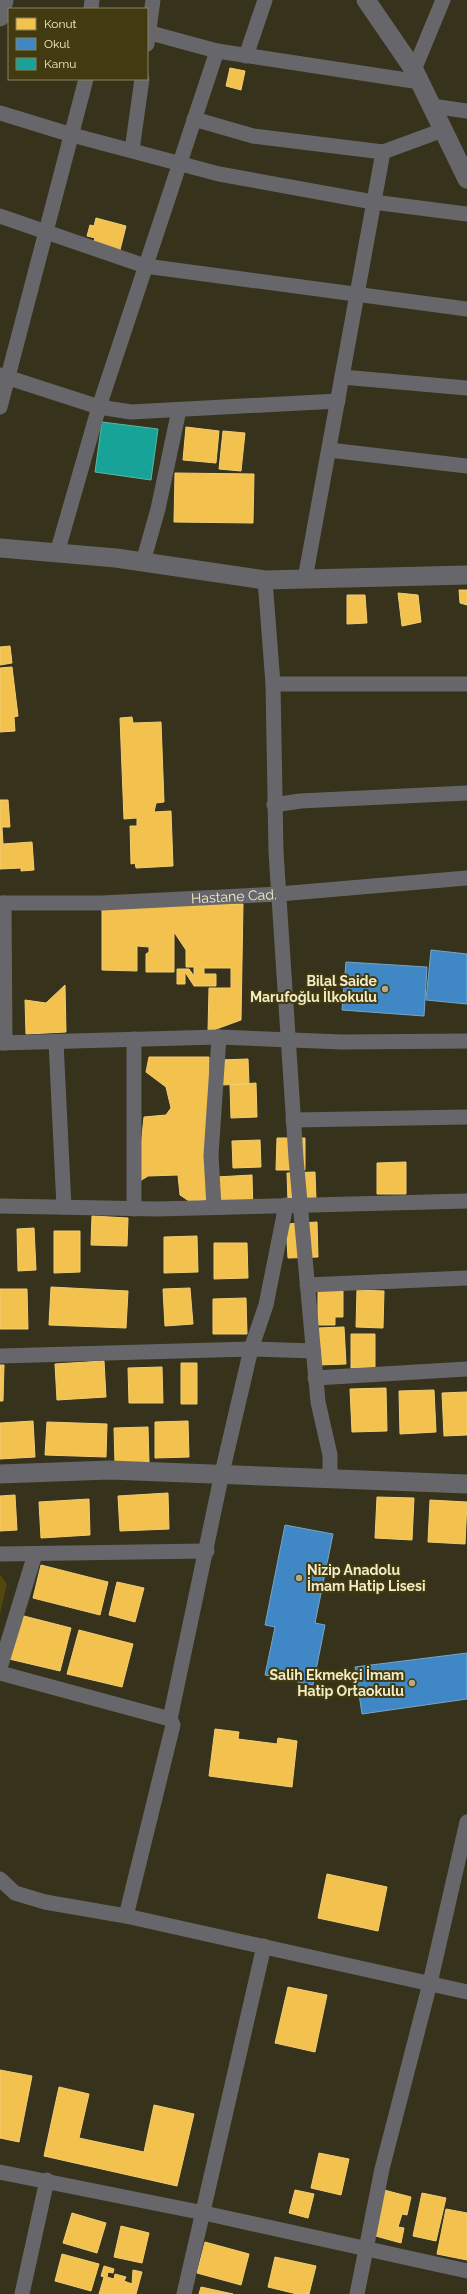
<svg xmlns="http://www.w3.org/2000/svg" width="467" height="2294" font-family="Raleway,sans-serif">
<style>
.green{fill:#52480b}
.homes{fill:#f2c14e;stroke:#f2ce72}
.schools{fill:#3f88c5;stroke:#75a6c5}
.public{fill:#17a398;stroke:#59b9a6}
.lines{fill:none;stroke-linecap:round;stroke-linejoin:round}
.minor{stroke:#67676b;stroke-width:15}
.tertiary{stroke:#67676b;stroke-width:19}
.poi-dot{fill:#b1ab8a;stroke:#423a10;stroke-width:1.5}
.labels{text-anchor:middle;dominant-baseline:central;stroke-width:4;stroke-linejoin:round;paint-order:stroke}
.street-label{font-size:14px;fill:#f3ecc6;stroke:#423a10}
.poi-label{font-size:14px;font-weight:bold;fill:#f3ecc6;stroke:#423a10;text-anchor:end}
</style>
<rect width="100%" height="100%" fill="#37321b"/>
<!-- green -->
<path class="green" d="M0 1575 7 1584 0 1614Z"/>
<!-- homes -->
<path class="homes" d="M230 68 245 71 241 90 226 86Z
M96 218 126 226 120 250 93 243 95 238 87 236 90 225 94 226Z
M186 427 219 431 216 463 183 460Z
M223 431 245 433 241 471 219 469Z
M175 473 254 474 253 523 174 522Z
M459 590H467V605L460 603Z
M398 593 418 595 421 622 402 626Z
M347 595H365L367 623 347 624Z
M10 646 12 663 0 665V647Z
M12 667 18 716 14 717 15 731 0 732V668Z
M132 717 133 723 161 722 164 802 156 803 154 812 171 811 173 866 136 868 135 863 131 864 130 826H137V818L124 819 120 718Z
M0 800H8L10 827H2L3 844 32 842 34 870 21 871V868L0 869Z
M102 903 243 904 241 1020 208 1032 209 988H231V968H204V974H216V986H194L185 972V984H177V969H189L194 976V967H186V950L174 932V972H146V954L149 952V947L137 946V971L102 970Z
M65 985 66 1032 26 1034 25 1000 46 1003Z
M149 1057H209L208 1200 189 1201 180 1195 178 1175 148 1176 135 1184 139 1167 144 1117 166 1115 171 1108 166 1087 146 1072Z
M248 1059 249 1084 220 1085 219 1060Z
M256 1083 257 1117 231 1118 230 1085Z
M277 1138H305V1170H276Z
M260 1140 261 1167 233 1168 232 1141Z
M406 1162V1194H377V1163Z
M315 1172 316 1200 288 1201 287 1173Z
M252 1175 253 1212 217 1214 216 1177Z
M92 1216 128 1218 127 1246 91 1245Z
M317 1222 318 1257 288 1258 286 1224Z
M34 1228 36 1270 18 1271 17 1229Z
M54 1231H80V1272L54 1273Z
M197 1236 198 1272 164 1273V1237Z
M214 1243H247L248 1278 214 1279Z
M51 1287 128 1291 126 1328 49 1325Z
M190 1288 193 1324 165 1326 163 1289Z
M0 1289H27L28 1329H0Z
M357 1290 384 1291 383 1328 356 1327Z
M318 1291H343V1317H335V1325H318Z
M246 1298 247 1334H213V1299Z
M344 1327 346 1364 319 1365 318 1328Z
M351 1334H375V1368H351Z
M104 1361 106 1397 57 1400 55 1364Z
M181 1363H197V1404H181Z
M0 1365H4L3 1401H0Z
M162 1367 163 1403H129L128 1368Z
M386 1388 387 1431 352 1432 350 1389Z
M434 1390 436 1432 400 1434 399 1391Z
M467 1392V1435L444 1436 442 1393Z
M33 1421 35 1457 0 1459V1423Z
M188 1421 189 1457 155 1458V1422Z
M47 1422 107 1424 106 1457 45 1455Z
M148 1427 149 1463 115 1464 114 1428Z
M168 1493 169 1529 120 1531 118 1496Z
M15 1495 17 1530 0 1531V1496Z
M377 1497 414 1498 412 1540 375 1538Z
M89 1499 90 1535 41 1538 39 1502Z
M430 1500 467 1502 465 1544 428 1542Z
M41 1565 108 1582 100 1615 33 1598Z
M117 1582 144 1588 135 1622 109 1615Z
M16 1614 71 1628 60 1671 5 1658Z
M79 1630 133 1644 122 1687 67 1674Z
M215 1729 239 1732 238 1739 277 1744 278 1738 297 1741 292 1787 209 1776Z
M327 1874 387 1887 378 1931 318 1918Z
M288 1987 327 1995 315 2052 275 2043Z
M0 2070 32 2076 19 2142 0 2138Z
M59 2087 89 2094 79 2138 144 2152 154 2105 194 2114 177 2186 44 2156Z
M319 2153 349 2159 341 2195 311 2188Z
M295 2190 314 2194 308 2218 289 2213Z
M384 2190 411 2197 407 2215 402 2214 398 2227 404 2228 401 2243 372 2235Z
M422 2193 446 2198 436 2241 413 2236Z
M446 2209 467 2213V2260L437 2254Z
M72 2213 106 2223 97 2253 63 2243Z
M121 2226 149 2233 142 2263 114 2257Z
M205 2242 249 2254 241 2285 197 2273Z
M62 2254 99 2264 91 2291 55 2281Z
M275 2257 316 2266 309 2294H297L268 2287Z
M104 2266 114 2269 113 2273 108 2272 107 2277 114 2279 115 2274 126 2277 124 2281 132 2284 133 2270 142 2272 136 2294H99L104 2277 101 2276Z
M201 2287 233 2294H199Z"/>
<!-- schools -->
<path class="schools" d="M431 950 467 954V1004L426 1000Z
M346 962 427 967 424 1016 342 1010Z
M285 1525 333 1534 315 1623 325 1625 313 1685 265 1675 275 1627 265 1625Z
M467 1653V1699L362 1714 355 1667Z"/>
<!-- public -->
<path class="public" d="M102 422 158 429 151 480 95 472Z"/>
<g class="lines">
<!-- minor -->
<g class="minor">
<path d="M91 9 92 0"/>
<path d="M147 32 217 51 420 82"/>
<path d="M147 44 153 0"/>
<path d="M246 56 265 0"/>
<path d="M414 70 443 0"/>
<path d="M432 106 467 111"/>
<path d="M0 113 72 135 219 174 373 202 467 214"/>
<path d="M194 119 253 136 383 152 443 130"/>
<path d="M132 150 142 79"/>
<path d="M0 216 145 266 467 309"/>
<path d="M0 375 99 407 131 412 338 401"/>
<path d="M342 377 467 388"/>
<path d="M0 407 86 79"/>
<path d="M329 450 467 466"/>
<path d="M57 553 99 407 217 51"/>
<path d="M143 562 158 509 179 410"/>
<path d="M305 579 383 152"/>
<path d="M265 580 273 684 276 852 296 1158 318 1402 330 1455V1477"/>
<path d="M273 684H467"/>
<path d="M274 805 300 801 467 793"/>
<path id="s1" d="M0 903H102L279 894 467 878"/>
<path d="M4 903 5 1043"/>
<path d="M134 1039V1209"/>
<path d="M56 1042 64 1207"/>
<path d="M0 1043 219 1037 342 1042 467 1041"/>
<path d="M293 1120 467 1117"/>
<path d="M0 1206 157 1209 467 1201"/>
<path d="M214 1207 211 1155 219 1037"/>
<path d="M307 1285 467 1278"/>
<path d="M0 1356 251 1349 313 1351"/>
<path d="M315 1378 467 1369"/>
<path d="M0 1554 207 1551"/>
<path d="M0 1668 35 1554"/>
<path d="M0 1673 170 1719"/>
<path d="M0 1879 15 1893 45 1902 126 1916 467 1992"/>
<path d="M126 1916 173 1725 170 1719 222 1473 251 1349 266 1305 286 1205"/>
<path d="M0 2172 204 2213 467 2271"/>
<path d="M22 2294 47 2180"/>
<path d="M184 2294 264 1946"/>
<path d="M357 2294 382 2169 430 1983 467 1822"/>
</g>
<!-- tertiary -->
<path class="tertiary" d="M366 0 414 70 467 179
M0 17 4 0
M0 548 116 558 265 580 467 575
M0 1474 110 1470 467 1484"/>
</g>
<!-- markers -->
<g class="poi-dot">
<circle cx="385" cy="989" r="4"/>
<circle cx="299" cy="1578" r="4"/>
<circle cx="412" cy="1683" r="4"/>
</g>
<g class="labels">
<!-- street labels -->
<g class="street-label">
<text stroke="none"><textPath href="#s1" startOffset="234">Hastane Cad.</textPath></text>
</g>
<!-- poi labels -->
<g class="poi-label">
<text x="377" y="981">Bilal Saide<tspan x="377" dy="16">Marufoğlu İlkokulu</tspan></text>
<text x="307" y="1570" text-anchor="start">Nizip Anadolu<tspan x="307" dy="16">İmam Hatip Lisesi</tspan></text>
<text x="404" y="1675">Salih Ekmekçi İmam<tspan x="404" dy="16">Hatip Ortaokulu</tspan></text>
</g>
</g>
<!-- legend -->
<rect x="8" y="8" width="140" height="72" fill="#423a10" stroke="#898159"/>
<rect x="16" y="18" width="20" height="12" fill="#f2c14e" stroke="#898159"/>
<text x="44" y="28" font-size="12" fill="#f3ecc6">Konut</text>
<rect x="16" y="38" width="20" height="12" fill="#3f88c5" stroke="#898159"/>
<text x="44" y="48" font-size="12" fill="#f3ecc6">Okul</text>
<rect x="16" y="58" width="20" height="12" fill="#17a398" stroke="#898159"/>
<text x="44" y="68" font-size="12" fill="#f3ecc6">Kamu</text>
</svg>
